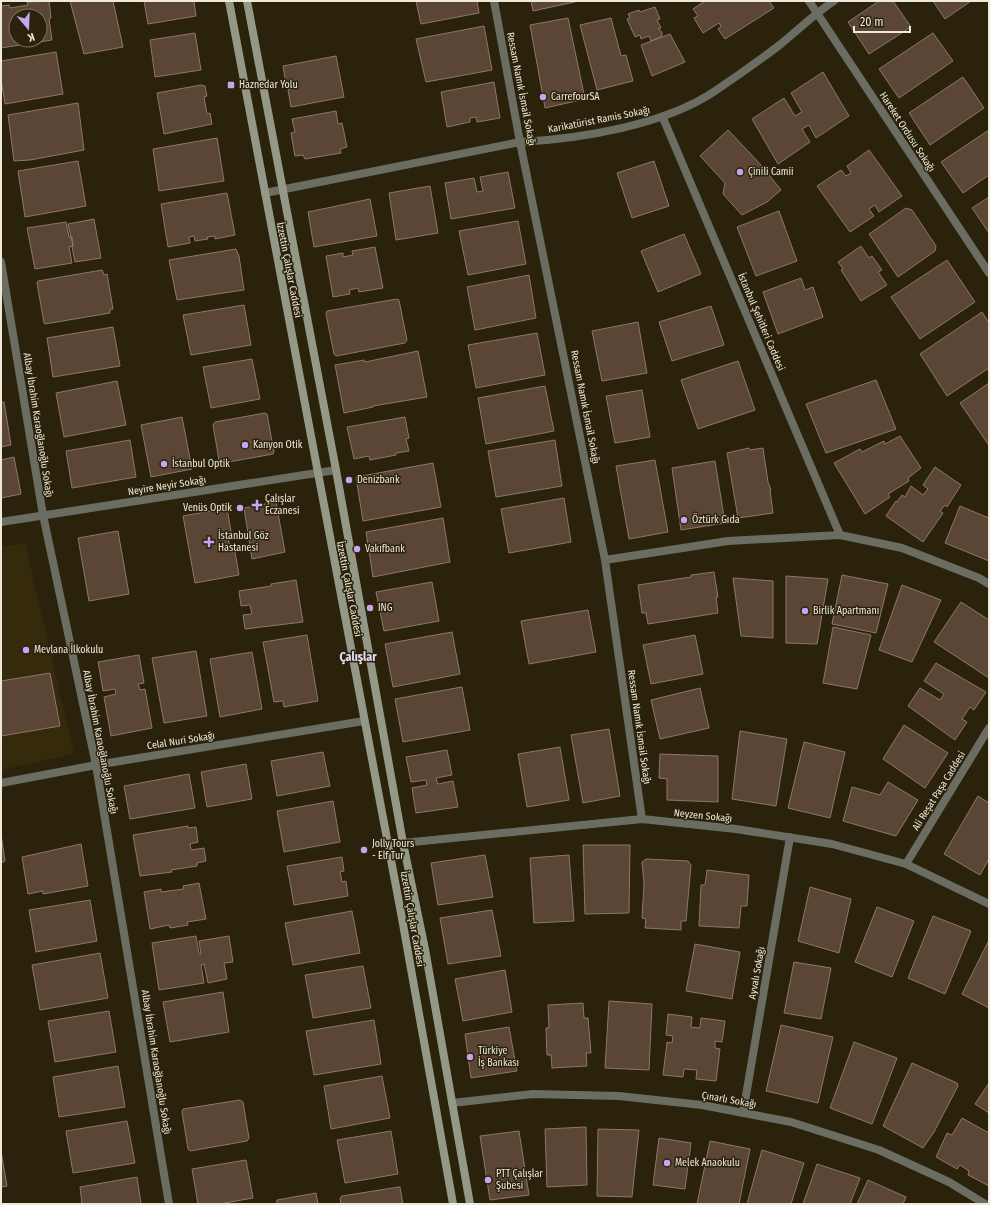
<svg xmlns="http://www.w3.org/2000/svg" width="990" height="1205" font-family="'Fira Sans Condensed',sans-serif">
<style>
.built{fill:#352a0b}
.building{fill:#5b4636;stroke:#8e7766;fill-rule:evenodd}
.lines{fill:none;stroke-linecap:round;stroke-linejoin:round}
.minor{stroke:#6b6d62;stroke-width:8}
.secondary{stroke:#949886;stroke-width:8}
.poi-dot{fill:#c8a6ef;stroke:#2a220b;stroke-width:1.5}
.labels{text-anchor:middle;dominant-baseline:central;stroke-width:3;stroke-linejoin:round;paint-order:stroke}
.poi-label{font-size:10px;fill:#efe9dc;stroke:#2a220b;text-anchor:start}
.street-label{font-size:10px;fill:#efe9dc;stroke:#2a220b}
.quarter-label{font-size:12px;font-weight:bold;fill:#e8dbf7;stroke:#2a220b}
</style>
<rect width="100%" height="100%" fill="#2a220b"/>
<!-- built -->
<path class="built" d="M25 543 74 754 1 770V547Z"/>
<!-- building -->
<path class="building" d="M49 1 51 18 49 19 52 40 1 48V6L9 5 10 8 28 5 27 2ZM16 16H40V40H16Z
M70 1H113L123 47 84 54Z
M144 1H194L196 16 148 24Z
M416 1H477L479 13 421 24Z
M531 1H579L533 11Z
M705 1H769L774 8 725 39 718 29 721 26 719 23 703 33 694 18 698 16 693 9Z
M879 1H893L911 27 869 54 848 22Z
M933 1H971L945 19Z
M655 7 660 19 657 20 661 28 658 29 662 32V36L651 41 649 36 641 39 640 35 635 37 627 19 630 18 628 14 639 10 640 12Z
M568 18 585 99 545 108 530 25Z
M611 18 621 56 626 55 633 81 597 90 580 25Z
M484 26 492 70 426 82 416 39Z
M195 33 201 70 155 77 150 40Z
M933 33 953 61 899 98 879 69Z
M670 34 685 62 652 76 641 45Z
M56 52 63 94 5 104 1 79V61Z
M336 56 344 97 291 107 288 90 291 89 290 83 286 84 283 66Z
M823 72 849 116 816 138 809 125 802 129 810 142 778 164 752 119 784 98 795 116 802 112 791 93Z
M963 77 984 108 930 145 909 113Z
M494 82 500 118 477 122 476 117 470 118V122L447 127 441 92Z
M201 85 205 86 207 96 204 97 207 114 210 113 212 124 164 134 157 93Z
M78 103 84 150 30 160 14 161 8 115Z
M336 111 338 124 342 123 347 147 340 149 341 153 305 159 303 155 295 156 291 133 295 132 292 119Z
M728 130 762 166 781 190 767 202 742 215 723 194 725 183 700 156Z
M989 130V175L963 193 941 162Z
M217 138 224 181 159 191 153 149Z
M869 150 902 196 879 212 875 205 869 209 874 216 850 232 817 186 841 170 846 176 851 173 847 166Z
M78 161 86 206 25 217 18 171Z
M654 161 669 206 632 218 617 173Z
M508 172 515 208 451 219 445 183 474 178 477 192 483 191 480 177Z
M430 186 438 233 396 240 389 193Z
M227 193 235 235 215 239V236L207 237 208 239 195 241 194 236 189 237 190 243 168 247 161 204Z
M989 197V233L972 208Z
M370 199 377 236 314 247 308 212Z
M906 208 912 210 936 246 935 251 898 277 869 234Z
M779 211 797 261 756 276 737 227Z
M94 219 101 258 75 262 72 247 73 246 68 224Z
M518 221 526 264 468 275 459 231Z
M66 222 69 237H72L73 246 69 247 72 263 35 269 27 228Z
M684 234 701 274 658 292 641 251Z
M861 246 869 258 872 256 882 270 878 272 887 285 861 301 841 270 843 269 838 262Z
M375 247 383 288 359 292 358 288 349 290 350 294 333 297 326 256 343 253V257L353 255 352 251Z
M236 249 239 256 244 290 177 300 169 260Z
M947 260 975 302 920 339 891 297Z
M102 270 104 275 107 274 113 309H110V313L45 324 44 323 37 283 38 281Z
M529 275 536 318 475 330 467 287Z
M801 278 805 290 813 287 823 317 778 334 763 292Z
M397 299 399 300 407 340 405 343 336 356 334 354 326 314 327 311Z
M244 305 251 345 191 355 183 315Z
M711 306 724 345 672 361 659 322Z
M982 312 989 323V368L947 396 920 354Z
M638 322 647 373 602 381 592 331Z
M113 327 120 366 53 377 47 338Z
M537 333 545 375 476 388 468 345Z
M418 351 427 397 373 406V407L344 413 335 365 364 360 365 362Z
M252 359 260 399 211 408 203 367Z
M738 361 755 410 698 429 681 380Z
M876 380 896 429 826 453 806 404Z
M117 381 126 425 64 437 56 393Z
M989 383V443L988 444 960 403Z
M545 386 554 431 486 444 478 398Z
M642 390 650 437 615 443 606 396Z
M1 402H4L11 445 1 447Z
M265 413 267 414 274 452 273 454 223 463 219 460 213 425 215 422Z
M182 417 192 469 151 477 141 425Z
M405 417 409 438 406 439 409 451 396 453V455L370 460 369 456 354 459 347 427Z
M900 436 921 468 908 478 909 481 888 494 890 497 865 514 834 463 860 449 862 452 884 441 885 444Z
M130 440 136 477 72 488 66 451Z
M555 440 562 486 496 497 488 451Z
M749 448 750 450 763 448 768 482 771 490H770L773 513 738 518 727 453Z
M14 457 21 494 1 498V460Z
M655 460 668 532 629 539 616 466Z
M715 461 725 523 681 530 672 468Z
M433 463 441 507 363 521 356 477Z
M935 467 961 485 947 507 945 505 940 511 943 513 923 542 886 516 896 501 897 502 902 495 905 497 911 486 923 495 928 489 923 485Z
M564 498 571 542 509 553 501 509Z
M276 502 285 552 252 559 244 508Z
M960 506 989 518V561L945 543Z
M227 508 232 537 228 538 230 547 234 546 239 575 195 583 183 516Z
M443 518 450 562 373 577 366 532Z
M118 531 129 594 89 601 78 538Z
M714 572 718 597H716L718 613 648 624 646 613H642L638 585 691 577V575Z
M842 575 888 584 876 633 832 624Z
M786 576 828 579 817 644 786 643Z
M733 578 773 581V638L741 636Z
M296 580 303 622 245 629 243 615 252 614 250 605 241 606 239 591 271 586V584Z
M432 582 439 621 384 631 376 592Z
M902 585 941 600 912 662 879 650Z
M961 602 989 620V678L934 642Z
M588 610 596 652 529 664 521 621Z
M833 627 871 635 857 689 823 683Z
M452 632 460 674 393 687 385 644Z
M307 635 318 701 284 707 283 701 274 702 263 642Z
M695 635 703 674 651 684 643 645Z
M196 651 207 716 164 723 152 658Z
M252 652 262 709 220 717 210 659Z
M139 655 144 683 138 684 140 690 145 689 152 728 111 736 104 697 116 694 115 689 103 691 98 662Z
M936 663 986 692 974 710 970 707 962 719 967 722 955 740 908 706 920 688 940 700 944 694 924 681Z
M50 673 60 726 1 736V681Z
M462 687 470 730 403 742 395 699Z
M700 688 709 728 660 739 651 700Z
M904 725 948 753 925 788 883 759Z
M609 729 620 796 583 803 571 735Z
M740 731 787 739 776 806 732 799Z
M804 742 845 752 830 818 788 808Z
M560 747 569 800 527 807 518 754Z
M447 750 452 775 436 778 438 784 453 781 458 807 416 813 412 788 427 785 426 780 411 782 406 757Z
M323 752 330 786 277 796 271 761Z
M660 754 718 756V802L667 800V779L659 778Z
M246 764 252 799 207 807 201 772Z
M189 774 195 808 130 819 124 786Z
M888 782 918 800 896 836 843 821 852 787 880 795Z
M978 796 989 803V859L980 875 944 854Z
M333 801 340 842 284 852 277 811Z
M188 826V828L196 827 198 842 190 844 191 850 204 848 206 861 197 863V866L171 870 172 872 140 876 133 835Z
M1 834 5 861 1 863Z
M81 844 88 886 43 894V891L28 894 22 857Z
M583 845H630L629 913 585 914Z
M485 855 493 897 438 905 431 863Z
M569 855 574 921 534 923 530 858Z
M342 857 344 871 340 872 342 882 346 881 348 896 294 905 287 866Z
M646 859 688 861 691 865 686 921H681V930L645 928 646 919 642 918 644 883 642 862Z
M707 870 749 875 747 906H741L739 928 699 926 701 885H705Z
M199 883 206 919 187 922 188 925 170 928 169 925 150 929 144 892 161 889V892L184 889 183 886Z
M810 887 851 899 839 953 798 941Z
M90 900 97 941 36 952 29 910Z
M877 907 914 921 892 977 855 962Z
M492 910 501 956 448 964 440 918Z
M352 911 360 953 293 965 285 923Z
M933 916 971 931 945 994 908 978Z
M196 936 199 954H201L199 941 229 936 233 962 224 963 227 979 208 983 204 964 201 965 204 983 159 990 152 943Z
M989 940V1008L962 994Z
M695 944 740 952 732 999 686 991Z
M100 953 108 998 40 1010 32 965Z
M794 962 831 968 821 1019 784 1013Z
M363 966 371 1008 313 1018 305 975Z
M505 970 512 1012 463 1021 455 979Z
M223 992 229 1032 170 1042 163 1002Z
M609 1001 652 1004 649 1070 605 1068Z
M583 1003 584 1018H588L591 1053H586L587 1066 552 1068 551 1055H547L546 1028H549L548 1005Z
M109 1011 116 1052 55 1062 48 1021Z
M668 1014 692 1017 691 1027 700 1028 701 1018 725 1021 722 1042 715 1041V1048L720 1049 716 1081 696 1079 697 1070 684 1069 683 1077 663 1075 667 1042 672 1043 673 1036 666 1035Z
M374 1020 381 1064 314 1075 306 1031Z
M781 1025 833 1037 818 1103 766 1091Z
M509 1027 517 1071 471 1078 465 1034Z
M854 1042 897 1058 872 1124 830 1108Z
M912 1063 957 1083 958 1086 934 1132 923 1148 883 1126Z
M118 1066 125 1107 59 1117 53 1077Z
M382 1076 390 1118 331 1129 324 1086Z
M989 1083V1113L975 1104Z
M240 1100 243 1102 249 1138 247 1141 190 1151 188 1149 182 1112 183 1109Z
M962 1118 989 1133V1186L968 1175 969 1171 960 1165 957 1169 936 1157 947 1133 952 1135Z
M127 1121 135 1163 73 1173 66 1131Z
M586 1127 587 1185 547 1187 545 1129Z
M598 1129 639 1130 632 1197 597 1196Z
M391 1131 398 1174 345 1183 337 1140Z
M519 1131 529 1195 490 1200 480 1136Z
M659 1138 691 1143 685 1189 653 1185Z
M710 1141 750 1149 739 1204H697Z
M762 1150 804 1163 791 1204H747Z
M1 1151 7 1186 1 1187Z
M246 1160 253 1198 219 1204H198L192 1169Z
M817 1164 860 1178 850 1204H803Z
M137 1177 141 1204H82L80 1187Z
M868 1180 906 1197 903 1204H857Z
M399 1187H400L403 1204H341L340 1198 342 1196Z
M316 1193 318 1204H277V1200Z"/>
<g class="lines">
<!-- minor -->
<path class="minor" d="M494 1 520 142 605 560 642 819
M809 1 989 273
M663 118 840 535
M265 193 520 142C580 139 665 125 715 91 736 77 757 62 777 47 796 32 813 15 834 1
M1 262 43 515 96 765 169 1204
M1 522 336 470
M605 560 728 541 840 535 902 548 979 578 989 584
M1 783 96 765 364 721
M403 843 642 819 736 829 832 844 906 864 989 904
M906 864 989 728
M452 1103 533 1094 619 1096 702 1105 791 1122 879 1150 949 1182 985 1204
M743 1113 790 837"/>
<!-- secondary -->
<path class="secondary" d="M229 1 401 913 453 1204
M247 1 336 470 403 843 425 949 470 1204"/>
</g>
<!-- markers -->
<g class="poi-dot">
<rect x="227" y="81" width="8" height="8" rx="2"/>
<circle cx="543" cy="97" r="4"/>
<circle cx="740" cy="172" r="4"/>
<circle cx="245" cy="445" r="4"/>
<circle cx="164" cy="464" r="4"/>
<circle cx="349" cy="480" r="4"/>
<path d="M255 499h4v4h4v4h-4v4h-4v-4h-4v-4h4z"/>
<circle cx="240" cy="508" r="4"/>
<circle cx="684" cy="520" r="4"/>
<path d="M207 536h4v4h4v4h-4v4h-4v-4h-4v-4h4z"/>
<circle cx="357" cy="549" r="4"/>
<circle cx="370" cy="608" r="4"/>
<circle cx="805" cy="611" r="4"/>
<circle cx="26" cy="650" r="4"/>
<circle cx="364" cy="850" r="4"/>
<circle cx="470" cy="1057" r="4"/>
<circle cx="667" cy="1163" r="4"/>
<circle cx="488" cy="1180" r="4"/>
</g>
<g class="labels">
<!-- poi labels -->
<g class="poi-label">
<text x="239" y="85">Haznedar Yolu</text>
<text x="551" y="97">CarrefourSA</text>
<text x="748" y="172">Çinili Camii</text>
<text x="253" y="445">Kanyon Otik</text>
<text x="172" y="464">İstanbul Optik</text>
<text x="357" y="480">Denizbank</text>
<text x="265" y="499">Çalışlar<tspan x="265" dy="12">Eczanesi</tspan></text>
<text x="232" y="508" text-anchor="end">Venüs Optik</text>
<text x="692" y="520">Öztürk Gıda</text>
<text x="218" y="536">İstanbul Göz<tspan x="218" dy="12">Hastanesi</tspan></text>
<text x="365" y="549">Vakıfbank</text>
<text x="378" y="608">ING</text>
<text x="813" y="611">Birlik Apartmanı</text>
<text x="34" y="650">Mevlana İlkokulu</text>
<text x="372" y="844">Jolly Tours<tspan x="372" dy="12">- Elf Tur</tspan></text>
<text x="478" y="1051">Türkiye<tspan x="478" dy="12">İş Bankası</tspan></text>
<text x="675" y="1163">Melek Anaokulu</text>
<text x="496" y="1174">PTT Çalışlar<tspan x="496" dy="12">Şubesi</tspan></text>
</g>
<!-- street labels -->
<g class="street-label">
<text transform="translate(521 89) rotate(79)">Ressam Namık İsmail Sokağı</text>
<text transform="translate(599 120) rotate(-11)">Karikatürist Ramis Sokağı</text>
<text transform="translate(907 132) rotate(57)">Hareket Ordusu Sokağı</text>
<text transform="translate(289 270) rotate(79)">İzzettin Çalışlar Caddesi</text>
<text transform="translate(761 322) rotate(67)">İstanbul Şehitleri Caddesi</text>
<text transform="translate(585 407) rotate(79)">Ressam Namık İsmail Sokağı</text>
<text transform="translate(38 425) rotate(81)">Albay İbrahim Karaoğlanoğlu Sokağı</text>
<text transform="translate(167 486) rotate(-9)">Neyire Neyir Sokağı</text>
<text transform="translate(349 589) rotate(79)">İzzettin Çalışlar Caddesi</text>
<text transform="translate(639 727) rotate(82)">Ressam Namık İsmail Sokağı</text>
<text transform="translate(181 741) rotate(-9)">Celal Nuri Sokağı</text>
<text transform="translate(100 742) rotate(79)">Albay İbrahim Karaoğlanoğlu Sokağı</text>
<text transform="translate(939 791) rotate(-58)">Ali Reşat Paşa Caddesi</text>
<text transform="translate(703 816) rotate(6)">Neyzen Sokağı</text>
<text transform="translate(412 919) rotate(80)">İzzettin Çalışlar Caddesi</text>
<text transform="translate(757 973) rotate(-80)">Ayvalı Sokağı</text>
<text transform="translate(156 1062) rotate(81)">Albay İbrahim Karaoğlanoğlu Sokağı</text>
<text transform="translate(729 1100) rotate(10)">Çınarlı Sokağı</text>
</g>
<!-- quarter labels -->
<g class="quarter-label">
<text x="358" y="657">Çalışlar</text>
</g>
</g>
<!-- border -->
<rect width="990" height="1205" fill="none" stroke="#efe9dc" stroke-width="4"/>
<!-- north arrow -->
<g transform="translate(28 28) rotate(161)"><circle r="19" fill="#2a220b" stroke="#79725f"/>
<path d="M0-3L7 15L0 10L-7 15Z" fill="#c8a6ef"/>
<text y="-6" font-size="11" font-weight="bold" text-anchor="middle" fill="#efe9dc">K</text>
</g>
<!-- scale -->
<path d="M854 26v6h56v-6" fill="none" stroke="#efe9dc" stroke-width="2"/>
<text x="860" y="26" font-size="12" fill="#efe9dc" stroke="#2a220b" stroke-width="3" paint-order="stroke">20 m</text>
</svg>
